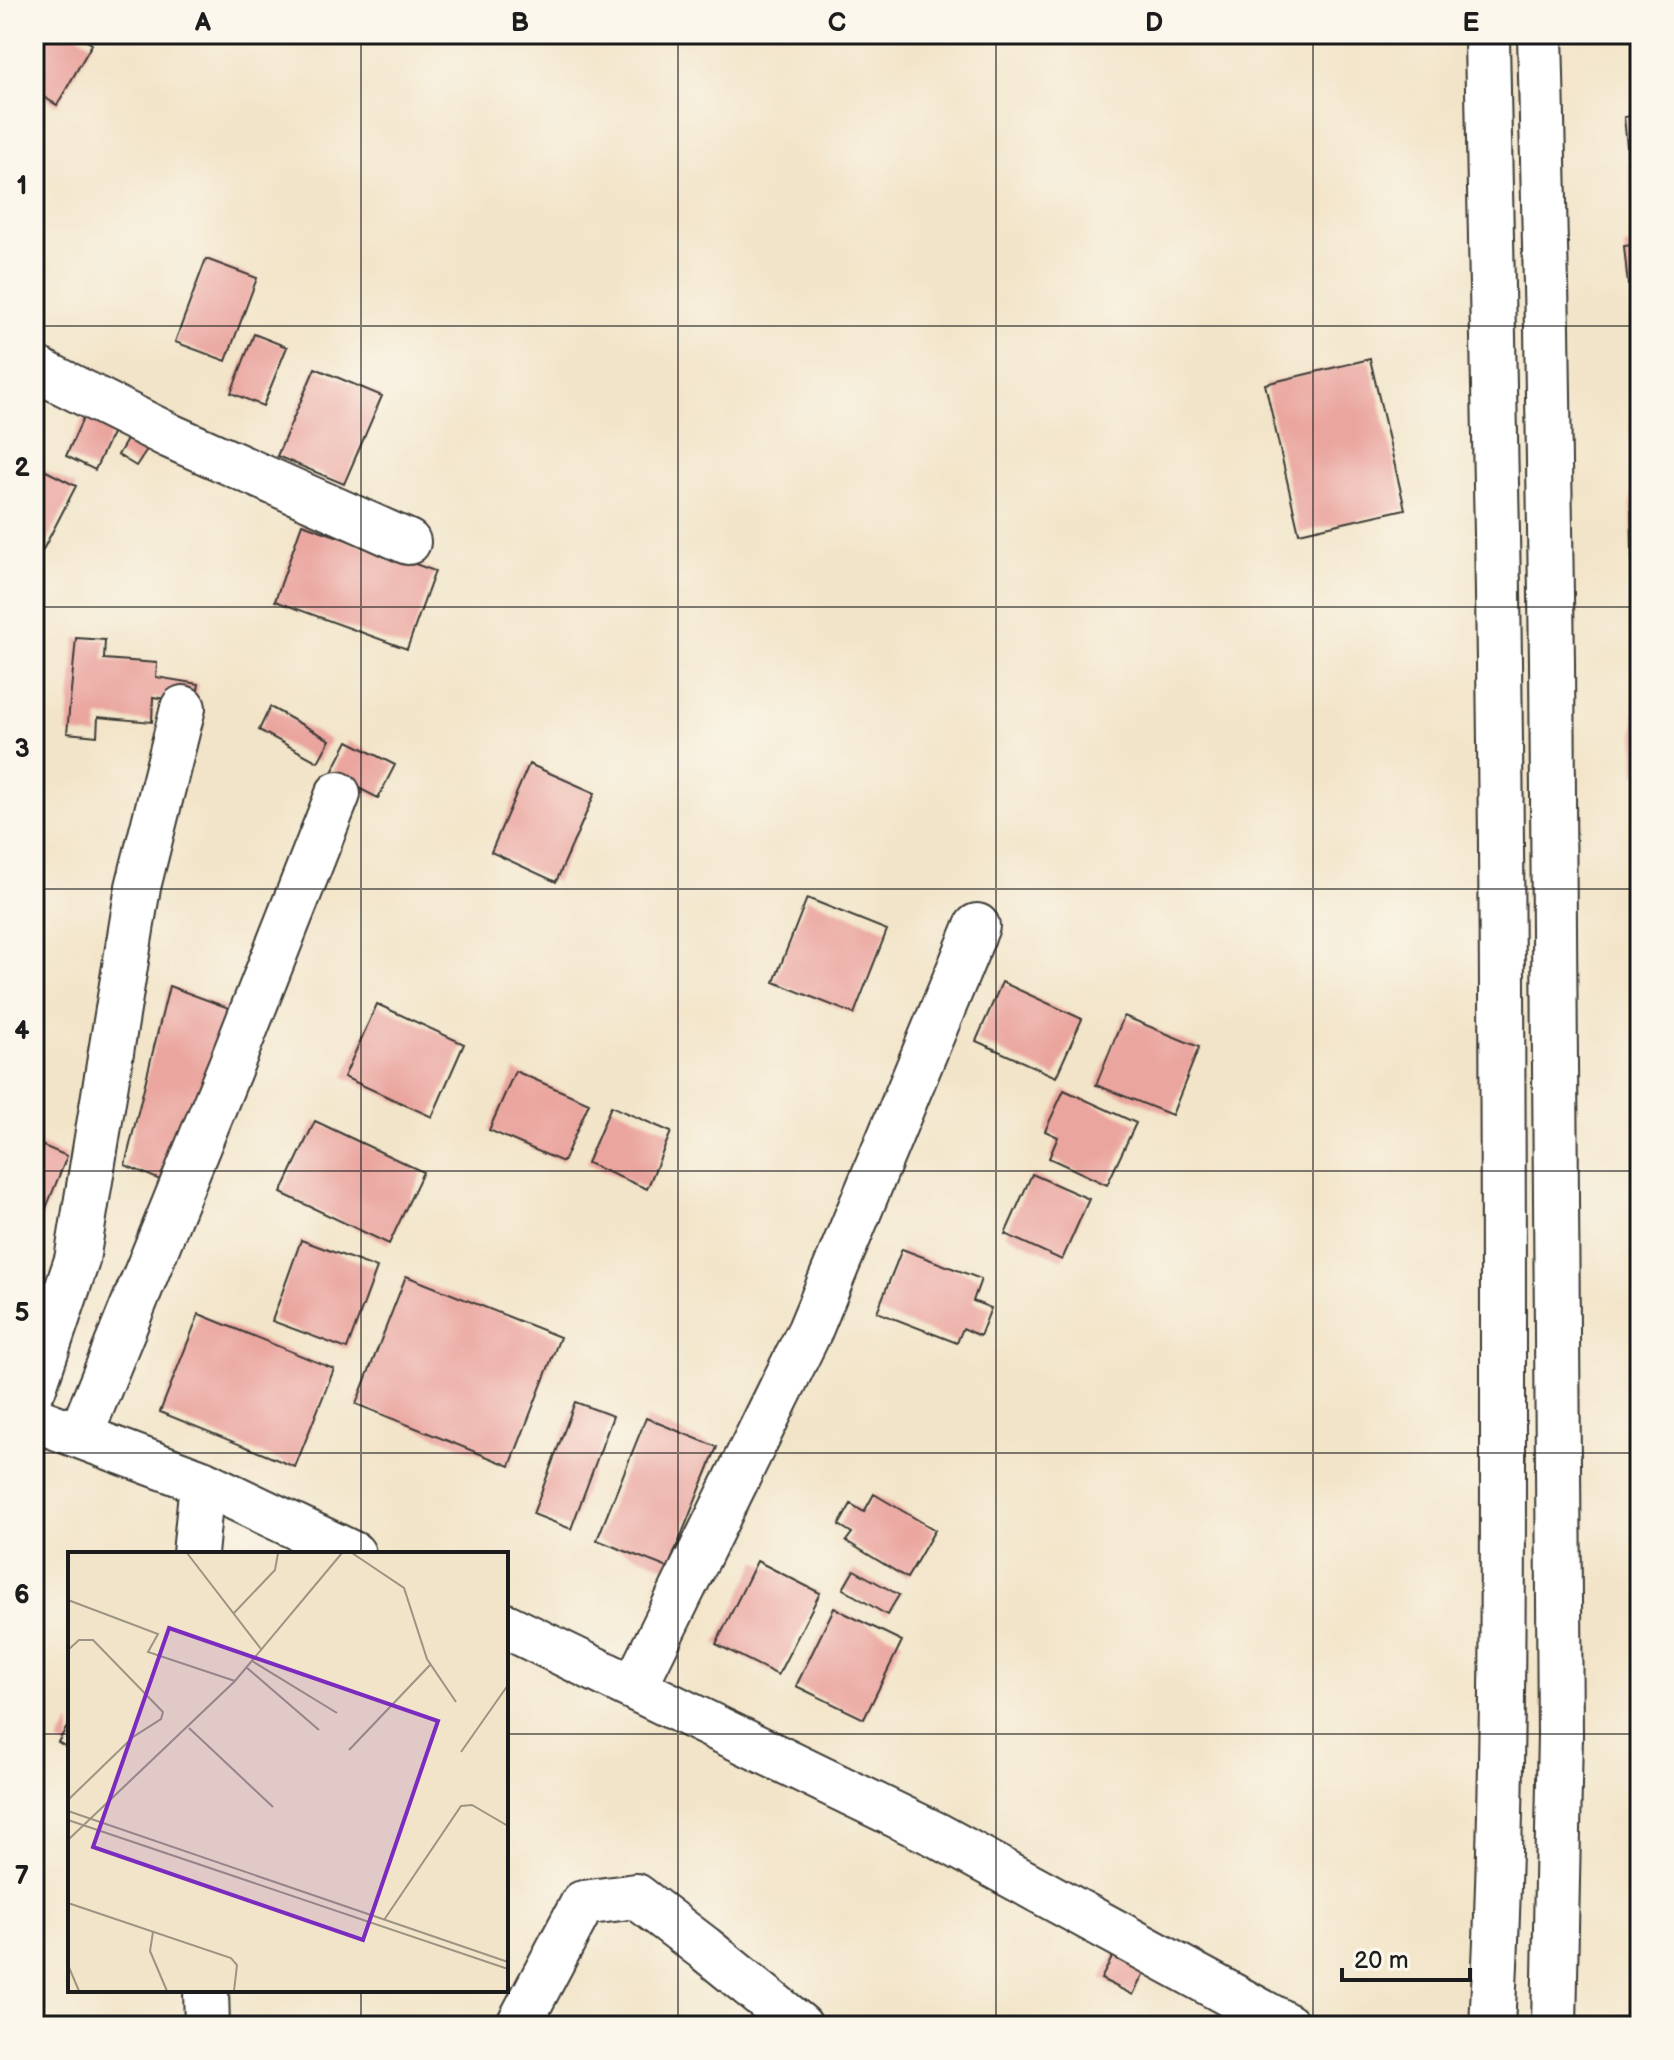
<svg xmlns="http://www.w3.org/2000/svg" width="1674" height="2060" font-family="'Balsamiq Sans',sans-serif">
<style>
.building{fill:#eaa59f}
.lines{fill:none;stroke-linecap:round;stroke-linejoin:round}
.minor-casing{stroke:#3c3a36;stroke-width:48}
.minor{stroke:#fff;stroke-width:44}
.grid{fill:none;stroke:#1c1c1c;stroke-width:2;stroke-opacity:0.55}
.inset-road{fill:none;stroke:#9c9483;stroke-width:2}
.view{fill:#7b2cbf;fill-opacity:0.15;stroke:#7b2cbf;stroke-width:4}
.inset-edge{fill:none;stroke:#1c1c1c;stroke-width:4}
.neatline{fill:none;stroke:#1c1c1c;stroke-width:3}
.grid-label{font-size:26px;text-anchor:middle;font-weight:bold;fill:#1c1c1c}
</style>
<rect width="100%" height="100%" fill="#fbf7ec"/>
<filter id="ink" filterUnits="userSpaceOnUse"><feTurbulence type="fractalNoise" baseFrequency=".0125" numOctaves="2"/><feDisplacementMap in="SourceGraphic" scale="16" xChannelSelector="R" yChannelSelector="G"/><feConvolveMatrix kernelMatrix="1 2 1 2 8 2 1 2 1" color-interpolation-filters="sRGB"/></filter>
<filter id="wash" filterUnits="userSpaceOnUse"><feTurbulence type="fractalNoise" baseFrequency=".006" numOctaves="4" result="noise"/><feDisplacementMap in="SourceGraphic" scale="32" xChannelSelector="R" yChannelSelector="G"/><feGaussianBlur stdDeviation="1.8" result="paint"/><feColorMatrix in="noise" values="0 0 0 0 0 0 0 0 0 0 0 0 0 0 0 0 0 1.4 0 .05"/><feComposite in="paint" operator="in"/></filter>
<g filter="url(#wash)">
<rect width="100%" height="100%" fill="#f2e4c8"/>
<g id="blocks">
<!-- building -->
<path class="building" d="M34 34H75L92 44 57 105 34 91Z
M1640 115V195L1632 196 1624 117Z
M1640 244V285H1628L1624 246Z
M206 259 257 278 226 361 175 342Z
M254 334 287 347 263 406 231 393Z
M1370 359 1405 509 1299 533 1265 384Z
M315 368 382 396 344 484 277 456Z
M1630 407H1640V773H1635Z
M84 416 114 429 95 470 66 456Z
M134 428 153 440 136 466 118 455Z
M34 465 76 486 34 567Z
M302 524 435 571 407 649 275 601Z
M76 638 105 640 104 659 157 663 156 677 199 684 195 704 153 697 152 722 98 717 97 736 67 733Z
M270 707 330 740 318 762 259 730Z
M348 741 395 765 378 798 331 774Z
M529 764 595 793 556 882 491 852Z
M807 898 887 930 854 1014 774 982Z
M1002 982 1082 1019 1056 1077 976 1041Z
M169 986 237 1011 167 1183 125 1165Z
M377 1004 464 1044 432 1117 344 1077Z
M1124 1016 1199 1047 1172 1115 1096 1085Z
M515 1071 589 1103 563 1162 489 1130Z
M1064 1090 1136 1123 1107 1185 1049 1158 1058 1137 1045 1131Z
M611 1106 671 1132 647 1189 587 1163Z
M315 1121 423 1172 389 1244 281 1193Z
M34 1142 67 1156 34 1238Z
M1032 1174 1089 1199 1062 1260 1005 1234Z
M301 1240 377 1268 347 1349 272 1321Z
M902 1249 981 1279 973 1301 991 1308 980 1336 963 1328 957 1343 877 1312Z
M406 1276 560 1337 510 1466 356 1404Z
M199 1314 334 1369 295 1467 160 1412Z
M575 1402 613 1416 571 1529 533 1514Z
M646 1418 717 1447 668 1568 597 1540Z
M874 1494 935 1530 907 1578 846 1541 852 1533 839 1525 851 1504 864 1512Z
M757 1561 820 1593 778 1675 716 1644Z
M854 1570 899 1595 887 1615 843 1589Z
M834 1608 902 1641 864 1719 796 1686Z
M70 1722V1749L58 1742Z
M1119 1944 1150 1960 1133 1995 1101 1979Z"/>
</g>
</g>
<g filter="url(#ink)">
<use href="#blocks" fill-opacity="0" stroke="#3c3a36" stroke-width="2"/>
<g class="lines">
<defs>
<path id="minor" d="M1487 34C1489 201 1494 368 1497 534 1502 811 1503 1088 1503 1365 1503 1586 1504 1806 1492 2026
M1540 34 1547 328 1552 662 1560 1734 1554 2026
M34 368 170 436 408 542
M34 1387 77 1260 138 887 183 708
M34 1419 202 1482 353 1554
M80 1436 235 1055 338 794
M195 1554 202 1482
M506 1626 937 1835 1288 2026
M634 1688 810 1330 977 926
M206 1990 207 2026
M518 2026 583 1903 636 1896 704 1948 800 2026"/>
</defs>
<!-- minor casing -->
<use href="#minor" class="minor-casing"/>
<!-- minor -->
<use href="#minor" class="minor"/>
</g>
</g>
<!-- grid -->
<path class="grid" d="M361 34V1554M678 34V2026M996 34V2026M1313 34V2026M34 326H1640M34 607H1640M34 889H1640M34 1171H1640M34 1453H1640M34 1734H70M506 1734H1640M361 1990V2026"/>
<!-- overview -->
<g transform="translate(68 1552)">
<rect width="440" height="440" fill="#f2e4c8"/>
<path class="inset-road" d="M119 1 193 97M284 1 336 36 359 107 388 150M0 48 90 82 80 100 167 129M165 62 207 18 210 1M0 98 11 88H25L95 160 93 167 65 185 0 248M184 109 269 161M178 115 251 178M121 176 205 255M281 198 362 113M393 200 440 133M0 259 440 410M0 268 440 417M0 288 167 129 274 1M0 351 163 406 169 413 166 439M316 368 393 254 404 253 440 274M85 380 82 399 99 439M0 413 11 439"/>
<path class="view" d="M101 76 370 169 295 388 25 295Z"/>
<rect width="440" height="440" class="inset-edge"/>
</g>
<!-- margin -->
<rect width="1674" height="2060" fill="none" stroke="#fbf7ec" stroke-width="88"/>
<!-- scale -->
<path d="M1342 1968v12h128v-12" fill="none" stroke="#1c1c1c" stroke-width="4"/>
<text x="1354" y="1968" font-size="24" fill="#1c1c1c" stroke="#fbf7ec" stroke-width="6" paint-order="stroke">20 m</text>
<rect x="44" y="44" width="1586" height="1972" class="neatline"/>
<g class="grid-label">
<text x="203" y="31">A</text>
<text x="520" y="31">B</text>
<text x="837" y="31">C</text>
<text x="1154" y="31">D</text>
<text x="1471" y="31">E</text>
<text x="22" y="194">1</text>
<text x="22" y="476">2</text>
<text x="22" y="757">3</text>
<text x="22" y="1039">4</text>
<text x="22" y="1321">5</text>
<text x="22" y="1603">6</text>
<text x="22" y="1884">7</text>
</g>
</svg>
